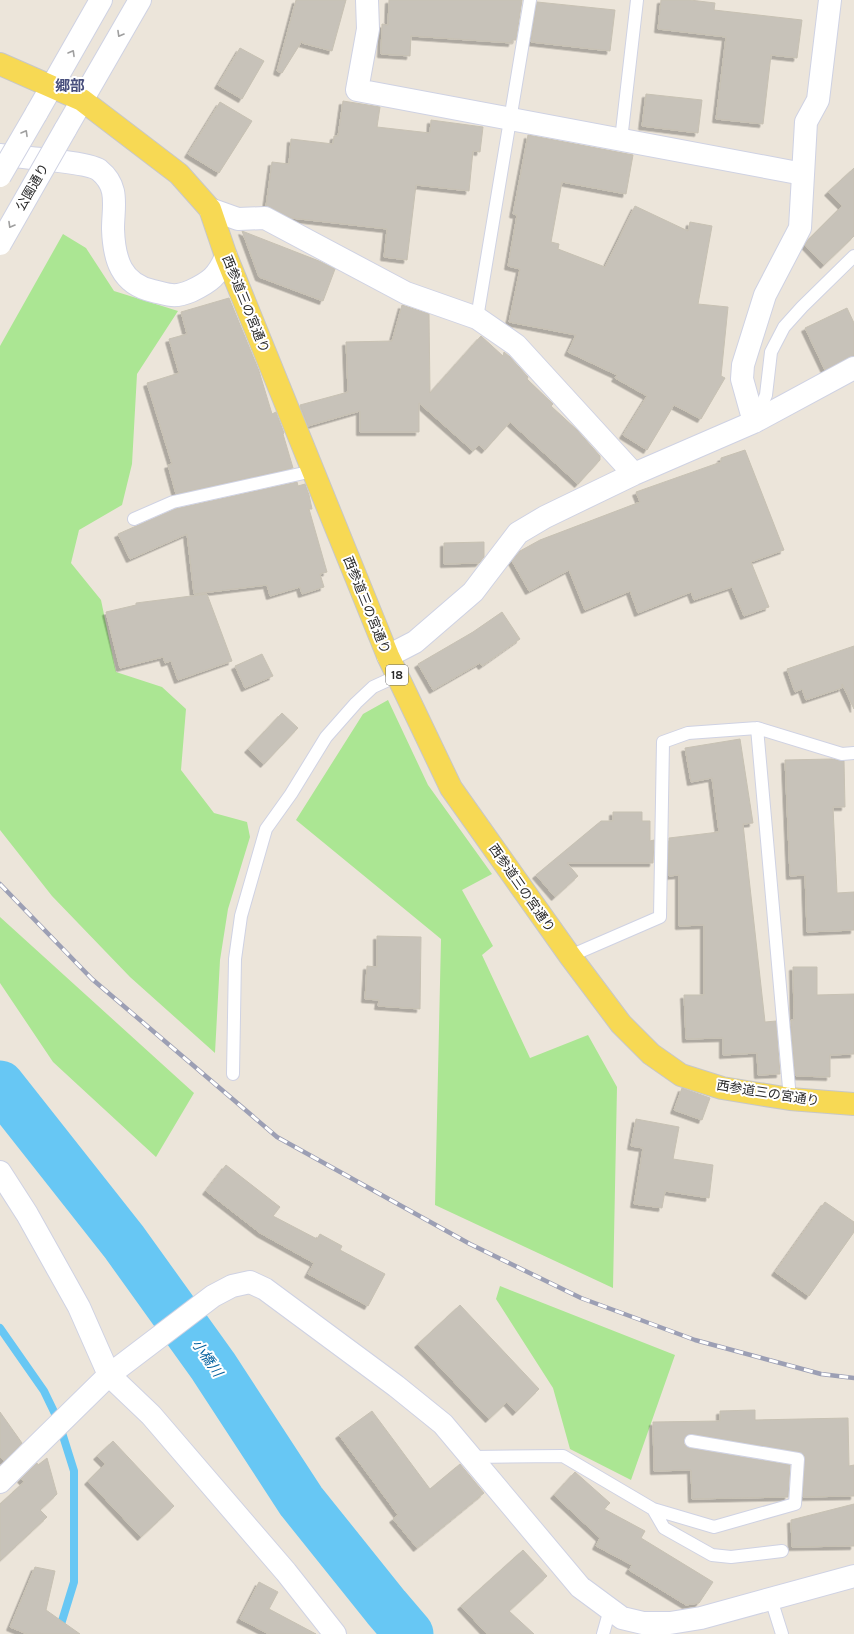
<svg xmlns="http://www.w3.org/2000/svg" width="854" height="1634" font-family="Karla,'Noto Sans JP',sans-serif">
<style>
.green{fill:#abe693}
.lines{fill:none;stroke-linecap:round;stroke-linejoin:round}
.stream{stroke:#67c7f4;stroke-width:8}
.river{stroke:#67c7f4;stroke-width:49}
.building{fill:#c7c2b9;stroke:#c7c1b3;filter:url(#shadow)}
.lane-casing{stroke:#cfd2e3;stroke-width:14}
.street-casing{stroke:#cfd2e3;stroke-width:24}
.secondary-casing{stroke:#cfd2e3;stroke-width:24}
.primary-casing{stroke:#c7c7c7;stroke-width:24}
.lane{stroke:#fff;stroke-width:12}
.street{stroke:#fff;stroke-width:22}
.secondary{stroke:#fff;stroke-width:22}
.primary{stroke:#f7d954;stroke-width:22}
.rail-casing{stroke:#9c9fb4;stroke-width:4.5}
.rail{stroke:#fff;stroke-width:3;stroke-dasharray:9;stroke-linecap:butt}
.secondary-bridge-casing{stroke:#cfd2e3;stroke-width:24;stroke-linecap:butt}
.secondary-bridge{stroke:#fff;stroke-width:22}
.oneway{stroke:#9f9f9f}
.labels{text-anchor:middle;dominant-baseline:central;stroke-width:4;stroke-linejoin:round;paint-order:stroke}
.shield{fill:#fff;stroke:#696969;stroke-width:1}
.shield-label{font-size:12px;font-weight:bold;fill:#292929}
.street-label{font-size:13px;fill:#292929;stroke:#fff}
.water-label{font-size:14px;font-style:italic;fill:#07639f;stroke:#fff}
.quarter-label{font-size:15px;font-weight:bold;fill:#474e7c;stroke:#fff}
</style>
<defs>
<filter id="shadow"><feDropShadow dx="-3.5" dy="3.5" stdDeviation="0" flood-color="#0004"/></filter>
</defs>
<rect width="100%" height="100%" fill="#ece5da"/>
<!-- green -->
<path class="green" d="M63 234 86 248 114 291 178 311 137 374 132 464 122 505 79 530 71 563 101 600 116 672 162 687 186 709 181 770 214 813 247 822 250 837 228 909 220 960 215 1053 130 977 52 896 0 830V346Z
M388 700 428 785 492 874 462 890 493 946 482 955 530 1058 588 1035 617 1087 613 1288 435 1205 441 939 296 820 363 714Z
M0 917 194 1093 156 1157 53 1062 0 983Z
M500 1286 675 1355 631 1480 570 1449 553 1388 496 1299Z"/>
<g class="lines">
<!-- stream -->
<path class="stream" d="M0 1328 44 1391 58 1420 74 1471V1582L58 1634"/>
<!-- river -->
<path class="river" d="M0 1085 124 1242 213 1366 301 1501 386 1607 409 1634"/>
</g>
<!-- building -->
<path class="building" d="M296 0H346L332 51 302 43V41L282 73 277 71Z
M389 0H522L516 40H512V43L411 36 410 56 381 54 382 24 388 25Z
M661 0H690L715 3 714 10 802 20 797 58 771 55 763 124 716 119 726 37 658 29Z
M537 2 615 10 610 51 531 42Z
M240 48 264 61 242 99 218 85Z
M646 94 702 100 698 133 642 126Z
M343 101 380 107 377 127 430 133 431 120 483 127 480 152 473 151 469 191 416 185 407 260 384 257 387 229 291 218 266 206 272 162 289 164 291 139 333 144 334 136H338Z
M220 102 252 121 219 173 188 154Z
M528 135 633 155 626 194 562 182 551 242 559 244 558 249 605 267 635 206 688 231 690 222 712 226 698 304 728 307 721 376 725 378 701 419 674 405 647 450 623 435 647 396 615 378 617 375 568 352 576 335 509 322 520 269 508 266 517 215 513 214Z
M854 168V236L824 265 805 245 809 239 842 206 828 192Z
M242 231 319 261 335 269 323 301 259 277Z
M229 298 259 371 272 414 276 412 284 433 283 434 293 468 176 494 168 465 172 464 147 383 179 373 169 339 187 334 181 312Z
M402 305 429 314 430 393 481 336 503 356 504 352 510 357 528 377 527 379 553 404 551 406 577 430 600 456V460L578 484 510 422 485 450 479 445 473 451 419 403V432H360V411L308 426 300 405 348 392 346 342 392 341Z
M847 308 854 323V356L825 370 805 328Z
M745 450 784 550 751 562 769 607 744 616 732 587 694 600 691 592 638 613 630 591 585 610 569 570 529 591 512 561 520 551 540 540 640 502 636 492 721 462V458Z
M297 482 298 486 305 484 309 495 312 509H309L327 572 320 574 324 587 302 594 300 587 270 596 267 585 194 594 187 534 130 559 118 534 175 509Z
M484 542V557L479 563 444 564V543Z
M207 594 232 661 178 680 171 661 165 663 163 657 120 668 106 612 136 605V603Z
M502 612 520 639 482 666 480 663 433 690 418 664 473 632Z
M854 646V709L842 684V688L806 700 802 689 795 692 787 669Z
M262 654 273 676 245 688 235 666Z
M282 713 298 728 264 764 248 749Z
M740 739 753 823 743 824 765 1022 776 1021 780 1074 758 1075 757 1053 723 1055V1038L686 1039 684 995H704V925L679 926V875L669 876V838L719 832 712 778 691 782 685 748Z
M832 759 844 761 845 807H833L837 893 854 892V930L807 932 805 875 790 876 785 760Z
M613 812H642V821H650V841L654 840 653 863H567L578 876 555 897 536 875 601 821H613Z
M377 936 421 937 420 1009 378 1006 379 1000 365 999 367 966 377 967Z
M793 967H817V995L854 994V1054L830 1055V1077L796 1076 795 1073 791 1020H794Z
M682 1088 710 1098 702 1120 674 1110Z
M636 1119 679 1127 673 1159 713 1165 709 1198 665 1191 662 1208 634 1204 643 1148 631 1146Z
M226 1165 280 1207 273 1216 317 1239 320 1234 342 1246 340 1250 385 1274 368 1306 308 1274 314 1263 260 1233 206 1191Z
M825 1202 854 1222V1232L809 1296 775 1272Z
M460 1305 539 1389 516 1412 507 1402 489 1419 418 1344Z
M755 1410V1420L848 1418 849 1466 854 1465V1496L803 1497 805 1459V1456L800 1452 692 1434H688L684 1439V1444L689 1448 790 1465 788 1497 692 1499 691 1470 654 1471 653 1422 720 1421V1411Z
M372 1411 430 1489 460 1464 484 1493 417 1548 393 1519 398 1515 339 1435Z
M0 1412 22 1443 4 1461 0 1457Z
M113 1441 174 1506 141 1537 88 1481 105 1464 97 1456Z
M47 1458 57 1494 40 1510 47 1517 0 1561V1504L24 1482 21 1479 37 1463 38 1465Z
M575 1472 610 1503 604 1509 645 1531 641 1538 713 1582 699 1603 686 1605 629 1570 632 1565 596 1546 600 1538 554 1495Z
M854 1504V1546L792 1547 791 1520Z
M523 1550 547 1576 509 1611 534 1634H487L461 1606Z
M35 1567 55 1571 46 1610 80 1634H27L10 1627Z
M259 1582 278 1592 269 1609 316 1634H269L240 1619Z"/>
<g class="lines">
<defs>
<path id="lane" d="M621 140 637 0
M477 318 530 0
M755 420 766 395 771 352 784 327 802 307 854 256
M134 519 173 502 313 471
M757 728 790 1099
M570 956 660 917 663 742 688 733 757 728 842 754 854 753
M233 1074 235 959 241 916 266 829 291 794 326 737 356 703 373 687 397 676
M472 1457 563 1456 653 1509 714 1527 795 1504 798 1459 691 1441
M653 1509 664 1528 712 1555 731 1557 782 1551
M771 1599 782 1634
M603 1634 610 1609"/>
<path id="street" d="M367 0 368 29 357 90 803 174
M0 155C19 157 87 162 99 170 120 187 113 206 113 229 114 259 121 284 153 291 170 295 174 298 191 291 210 282 218 276 226 256
M210 209 238 219 265 218 406 293 477 318 516 345 634 474
M754 422 742 379 743 365 765 295 800 228 806 122 818 100 830 0
M388 656 415 642 473 592 518 533 545 517 634 474 754 422 854 368
M0 1172 27 1214 79 1307 109 1375 151 1415 286 1572 335 1634
M0 1482 109 1375 213 1296 232 1286 250 1282 265 1289 396 1386 443 1424 580 1587 622 1618 643 1623H670L701 1618 854 1576"/>
<path id="secondary" d="M36 114 101 0
M65 130 140 0"/>
<path id="primary" d="M0 64 82 100 179 174 210 209 226 256 388 656 451 788 570 956 621 1024 651 1054 681 1075 722 1088 790 1099 854 1104"/>
</defs>
<!-- lane casing -->
<use href="#lane" class="lane-casing"/>
<!-- street casing -->
<use href="#street" class="street-casing"/>
<!-- secondary casing -->
<use href="#secondary" class="secondary-casing"/>
<!-- primary casing -->
<use href="#primary" class="primary-casing"/>
<!-- lane -->
<use href="#lane" class="lane"/>
<!-- street -->
<use href="#street" class="street"/>
<!-- secondary -->
<use href="#secondary" class="secondary"/>
<!-- primary -->
<use href="#primary" class="primary"/>
<defs>
<path id="rail" d="M0 884 92 979 277 1137 470 1244 581 1298 695 1340 821 1374 854 1378"/>
</defs>
<!-- rail casing -->
<use href="#rail" class="rail-casing"/>
<!-- rail -->
<use href="#rail" class="rail"/>
<defs>
<path id="secondary-bridge" d="M0 176 36 114
M0 244 65 130"/>
</defs>
<!-- secondary-bridge casing -->
<use href="#secondary-bridge" class="secondary-bridge-casing"/>
<!-- secondary-bridge -->
<use href="#secondary-bridge" class="secondary-bridge"/>
</g>
<!-- one-way arrows -->
<defs><path id="oneway-chevron" d="M-2-3.5L2.5 0L-2 3.5" fill="none" stroke-width="1.6" stroke-linecap="round" stroke-linejoin="round"/></defs>
<g class="oneway">
<use href="#oneway-chevron" transform="translate(120 34) rotate(120)"/>
<use href="#oneway-chevron" transform="translate(72 53) rotate(-60)"/>
<use href="#oneway-chevron" transform="translate(25 133) rotate(-60)"/>
<use href="#oneway-chevron" transform="translate(11 225) rotate(120)"/>
</g>
<g class="labels">
<!-- shield labels -->
<rect class="shield" x="386" y="665" width="22" height="20" rx="3"/>
<g class="shield-label">
<text x="397" y="675">18</text>
</g>
<!-- street labels -->
<g class="street-label">
<text transform="translate(32 187) rotate(-60)">公園通り</text>
<text transform="translate(246 304) rotate(68)">西参道三の宮通り</text>
<text transform="translate(367 605) rotate(68)">西参道三の宮通り</text>
<text transform="translate(522 888) rotate(55)">西参道三の宮通り</text>
<text transform="translate(768 1093) rotate(9)">西参道三の宮通り</text>
</g>
<!-- water labels -->
<g class="water-label">
<text transform="translate(207 1358) rotate(55)">小橋川</text>
</g>
<!-- quarter labels -->
<g class="quarter-label">
<text x="70" y="86">郷部</text>
</g>
</g>
</svg>
